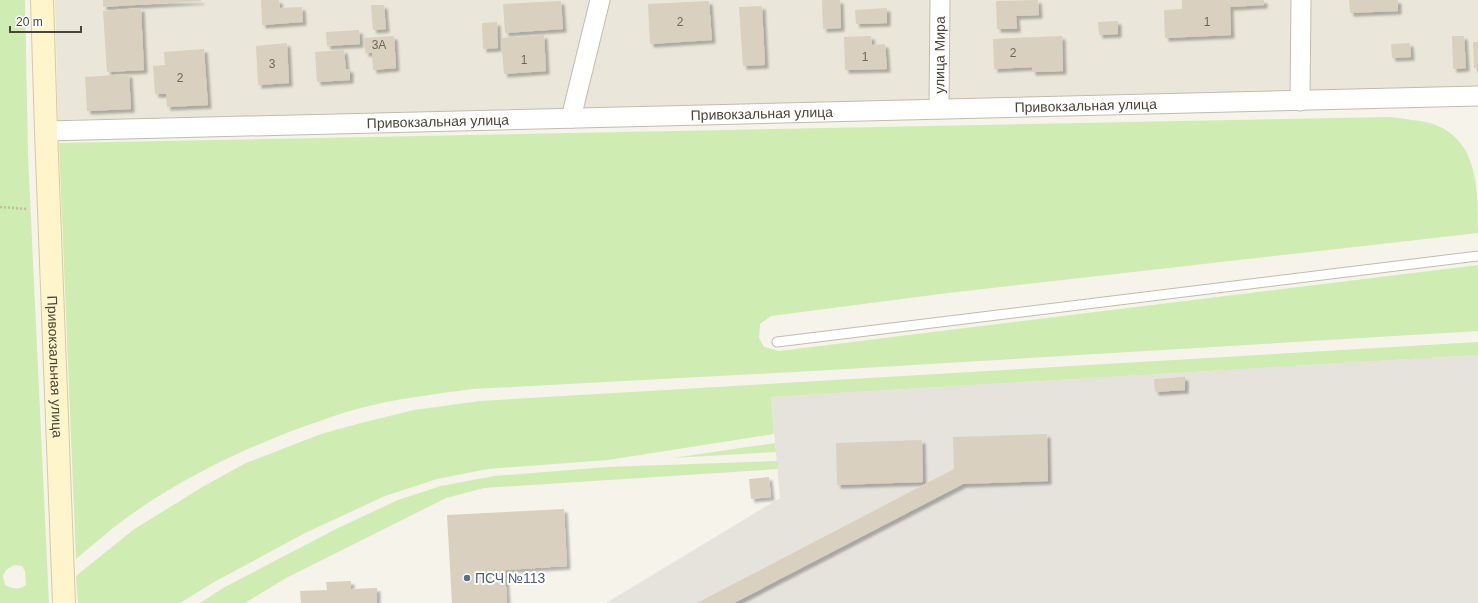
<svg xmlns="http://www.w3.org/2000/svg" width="1478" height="603" font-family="Helvetica,sans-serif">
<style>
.residential{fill:#eae6d9}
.industrial{fill:#e6e2dc}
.green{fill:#cfecb2;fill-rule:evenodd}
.building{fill:#d9d0c0;filter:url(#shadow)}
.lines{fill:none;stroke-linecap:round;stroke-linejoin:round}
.service-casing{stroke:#c2bcad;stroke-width:11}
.minor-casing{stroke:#c2bcad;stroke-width:21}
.secondary-casing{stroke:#d8ca99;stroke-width:24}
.path{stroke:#c5b99d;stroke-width:2.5;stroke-dasharray:2 2;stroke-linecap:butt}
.service{stroke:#fff;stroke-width:9}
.minor{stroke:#fff;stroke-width:19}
.secondary{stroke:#fff5cc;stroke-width:22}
.service-dot{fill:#5c6f8a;stroke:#fff;stroke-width:1.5}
.labels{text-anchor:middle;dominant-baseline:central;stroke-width:4;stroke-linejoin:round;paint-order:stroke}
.number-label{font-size:12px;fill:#6e685a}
.street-label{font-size:14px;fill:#4b4538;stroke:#fff}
.service-label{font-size:14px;fill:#4e5e75;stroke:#fff;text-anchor:start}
</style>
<defs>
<filter id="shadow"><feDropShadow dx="3.5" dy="3.5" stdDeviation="1" flood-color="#0004"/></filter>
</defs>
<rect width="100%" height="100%" fill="#f6f3eb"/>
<!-- residential -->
<path class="residential" d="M55 0H1478V87L952 101 58 120Z"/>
<!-- industrial -->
<path class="industrial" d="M1478 355V603H606L780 498 771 397Z"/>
<!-- green -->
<path class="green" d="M0 0H25L28 155 49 603H0ZM14 565 22 566 25 571 26 585C19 590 13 589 5 585L3 576 6 570Z
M1391 117C1404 119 1417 120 1430 123 1478 138 1478 186 1478 233L948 293 771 316 760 324 759 338 764 347 779 351 1478 265V331L813 371 473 389C434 394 394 399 357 409 340 413 324 420 308 425 239 450 171 483 113 528 101 538 88 549 76 559L59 143Z
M1478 342V355L771 397 774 434 608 460 488 469 437 479 385 496 305 533 214 582 180 603H78L76 576 133 530 204 486 246 463 321 434 361 423 414 410 480 401Z
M775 443 776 452 673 458Z
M777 461 778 469 484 488 446 498 286 578 245 603H200L223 588 338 528 398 500 441 486 494 476 607 467Z"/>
<!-- building -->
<path class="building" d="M103 0H201V1L103 7Z
M261 0H279L280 8 302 7 303 22 262 25Z
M822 0H840L841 28 823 29Z
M1038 0 1039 15 1016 16 1017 29H997L996 1Z
M1182 0H1264V5L1230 7 1231 35 1165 38 1164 10 1182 9Z
M1349 0H1398V11L1350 13Z
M561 1 563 29 505 33 503 4Z
M709 1 712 40 650 44 648 4Z
M371 5H384L386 29 373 30Z
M762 6 765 65 743 66 739 7Z
M141 8 144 70 107 72 103 11Z
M887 8V23L856 24 855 10Z
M1118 21V34L1099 35 1098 22Z
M497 22 498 48 483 49 482 23Z
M359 30 360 44 327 46 326 32Z
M544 35 546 71 504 74 501 38Z
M394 36 396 68 373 70 372 53H365L364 38Z
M871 36 872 45 885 44 887 69 845 70 844 37Z
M1062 36 1063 71 1032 72V67L994 69 993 39Z
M1452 36H1464L1466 68 1453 69Z
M1473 42H1478V68H1474Z
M287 43 289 83 258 85 256 46Z
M1410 43 1411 57 1392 58 1391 44Z
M204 49 208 105 167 107 166 94H155L153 66 165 65 164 52Z
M344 50 346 69H350V80L317 82 315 52Z
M129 74 131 109 87 111 85 77Z
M1185 377V390L1155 392 1154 379Z
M1047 434 1048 481 963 484 734 603H697L954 469 953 437Z
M922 440 923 482 837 485 836 443Z
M769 477 771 497 751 499 749 479Z
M564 509 567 566 505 570 507 603H452L447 515Z
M351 581V589L377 588V603H301L300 591 327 590 326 582Z"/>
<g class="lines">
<defs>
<path id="service" d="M777 342 1478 256"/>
<g id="minor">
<path d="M1300 101 1301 0"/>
<path id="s1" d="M939 109 940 0"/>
<path d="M571 118 600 0"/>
<path id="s2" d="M46 131 1478 96"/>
</g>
<g id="secondary">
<path id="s3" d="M42 0 46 131 64 603"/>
</g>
</defs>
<!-- service casing -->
<use href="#service" class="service-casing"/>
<!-- minor casing -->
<use href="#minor" class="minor-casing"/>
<!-- secondary casing -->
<use href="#secondary" class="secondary-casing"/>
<!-- path -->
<path class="path" d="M0 207 26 209"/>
<!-- service -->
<use href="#service" class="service"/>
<!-- minor -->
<use href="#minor" class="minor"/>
<!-- secondary -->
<use href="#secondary" class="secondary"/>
</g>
<!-- markers -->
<circle class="service-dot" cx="467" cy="578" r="4"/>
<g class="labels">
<!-- number labels -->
<g class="number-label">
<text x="680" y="22">2</text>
<text x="1207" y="22">1</text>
<text x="379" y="45">3А</text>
<text x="1013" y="53">2</text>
<text x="865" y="57">1</text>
<text x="524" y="60">1</text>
<text x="272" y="64">3</text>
<text x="180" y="78">2</text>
</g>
<!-- street labels -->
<g class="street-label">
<text stroke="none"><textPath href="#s1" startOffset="54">улица Мира</textPath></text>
<text stroke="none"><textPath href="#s2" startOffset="1040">Привокзальная улица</textPath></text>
<text stroke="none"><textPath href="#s2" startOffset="716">Привокзальная улица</textPath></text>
<text stroke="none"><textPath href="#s2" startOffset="392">Привокзальная улица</textPath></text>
<text stroke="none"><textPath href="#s3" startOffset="367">Привокзальная улица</textPath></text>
</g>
<!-- service labels -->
<g class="service-label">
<text x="475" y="578">ПСЧ №113</text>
</g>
</g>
<!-- scale -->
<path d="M10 26v6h71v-6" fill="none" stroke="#4b4538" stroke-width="2"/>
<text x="16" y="26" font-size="12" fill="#4b4538" stroke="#ffffff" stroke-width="3" paint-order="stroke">20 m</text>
</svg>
